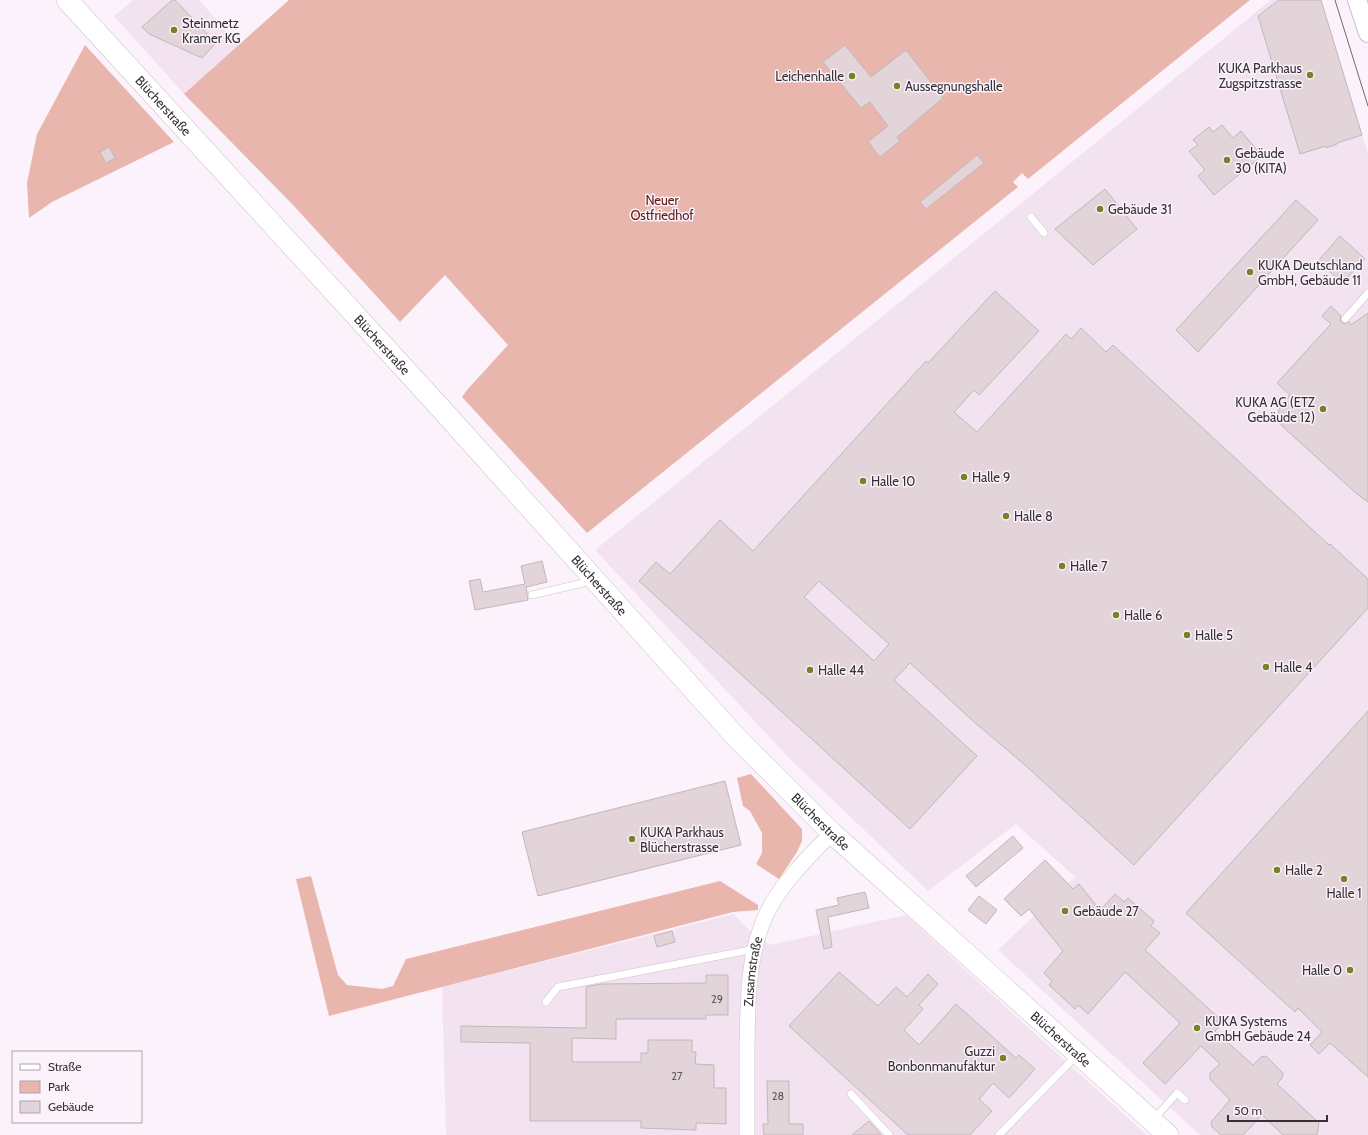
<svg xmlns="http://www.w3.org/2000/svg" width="1368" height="1135" font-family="Cabin,sans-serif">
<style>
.built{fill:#f3e3f1}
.green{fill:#e9b6ae}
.building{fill:#e2d4d8;stroke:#c3b6ba;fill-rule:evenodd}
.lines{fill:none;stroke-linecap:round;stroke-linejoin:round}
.service-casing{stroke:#cbc2ca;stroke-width:8}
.minor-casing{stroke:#cbc2ca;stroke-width:16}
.tertiary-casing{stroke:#cbc2ca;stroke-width:20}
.secondary-casing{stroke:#cbc2ca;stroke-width:22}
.service{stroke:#fff;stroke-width:7}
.minor{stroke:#fff;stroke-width:15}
.tertiary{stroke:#fff;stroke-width:18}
.secondary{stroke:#fff;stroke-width:21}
.tram{stroke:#6e696e;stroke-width:1}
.poi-dot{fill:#76812e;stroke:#fcf2fb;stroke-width:1.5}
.labels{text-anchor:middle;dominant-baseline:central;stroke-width:3;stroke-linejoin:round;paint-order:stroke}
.number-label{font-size:11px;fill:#605a5e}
.poi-label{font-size:13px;fill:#353135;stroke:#fcf2fb;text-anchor:start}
.street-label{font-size:13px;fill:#353135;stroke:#fcf2fb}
.park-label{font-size:13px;fill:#5f201a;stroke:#fcf2fb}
</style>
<rect width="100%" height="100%" fill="#fcf2fb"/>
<!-- built -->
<path class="built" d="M133 0H199L239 45 184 94 114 16Z
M1271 0H1317L1368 153V1135H1200L998 950 1075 877 1016 824 928 891 790 759 595 550Z
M734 914 749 930 770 945 906 915 998 1000 1147 1135H446L442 987Z"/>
<!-- green -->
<path class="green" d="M289 0H1250L1028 179 1022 173 1013 182 1018 187 587 533 462 397 467 390 508 345 445 275 400 322 294 206 184 94Z
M85 45 174 142 52 202 29 218 27 183 37 134Z
M751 774 802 829V841L797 852 779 879 756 864 762 853V833L750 811 743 806 737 778Z
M311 876 338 975 347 985 382 989 393 986 406 959 720 881 758 905V910L733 912 329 1016 296 879Z"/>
<!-- building -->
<path class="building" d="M172 0H175L216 43 202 58 149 34 142 27Z
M1279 0H1321L1362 135 1337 143V144L1326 148V146L1300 154 1258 16Z
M845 45 871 77 906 50 943 98 897 137 900 141 880 157 868 142 888 126 870 102 861 108 823 62Z
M1222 125 1233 138 1241 131 1262 156 1214 195 1198 176 1205 170 1189 151 1198 145 1193 140 1209 127 1213 132Z
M109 147 115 158 106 163 100 152Z
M977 155 984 163 926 209 920 202Z
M1105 189 1137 229 1093 265 1055 229Z
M1296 200 1318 220 1198 352 1176 330Z
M1340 236 1365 259 1342 283 1318 261Z
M995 291 1039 331 979 395 974 390 954 412 977 432 1066 334 1071 339 1081 328 1106 352 1113 345 1329 545 1330 544 1368 579V608L1134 865 1025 765 973 721 910 663 894 680 977 756 910 829 639 581 656 562 670 574 720 520 753 551 926 361 928 363ZM819 581 889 644 874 661 804 597Z
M1331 306 1341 316 1340 321 1344 324 1349 322 1351 325 1368 313V502L1357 494 1283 427 1278 421 1279 407 1290 395 1277 383 1331 324 1322 316Z
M542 561 547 582 526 587V586L528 600 475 610 469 581 480 579 483 592 525 584 521 566Z
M1368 711V1077L1330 1043 1319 1054 1310 1045 1322 1032 1298 1008 1295 1012 1186 913Z
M725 781 741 845 538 896 522 832Z
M1013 836 1023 848 976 887 966 876Z
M1045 860 1073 889 1079 884 1100 910 1115 894 1124 902 1128 898 1154 921 1151 926 1160 933 1145 950 1223 1022 1215 1031 1253 1065 1261 1057 1266 1056 1283 1073 1282 1078 1277 1084 1319 1123 1317 1135H1283L1262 1115 1243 1135H1221L1212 1127 1211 1122 1230 1100 1210 1079V1073L1220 1064 1201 1046 1165 1084 1143 1063 1180 1023 1125 972 1088 1014 1078 1005 1075 1009 1049 985 1052 981 1044 973 1063 951 1029 909 1021 916 1004 899Z
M865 892 869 908 828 917 832 947 824 949 816 910 839 905 837 898Z
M979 896 997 910 986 924 968 910Z
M672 931 675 942 657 947 654 936Z
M839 972 878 1006 896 987 907 997 928 974 938 984 919 1005 923 1009 904 1030 919 1045 956 1004 1016 1058 1019 1055 1035 1069 1009 1098 993 1083 979 1099 992 1111 970 1135H908L789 1026Z
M706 975H728V1015H706V1019H616V1039L572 1038V1062H641V1053H648V1040H692V1052H696L695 1064 714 1065V1088H726V1124L696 1123V1130L641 1128V1121H530V1043L461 1042V1026L586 1028V987L601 984 706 983Z
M767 1081H789V1124H803V1135H764L763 1124H768Z
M869 1121 881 1135H852Z"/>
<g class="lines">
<defs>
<path id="service" d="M1031 217 1044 233
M1345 319 1368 293
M532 595 583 583 591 577
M546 1002 558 987 755 949
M851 1094 889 1135
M1154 1119 1177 1093 1185 1100
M999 1135 1077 1055"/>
<g id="minor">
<path id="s1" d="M747 1135C747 1106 747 1076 747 1047 748 1002 747 954 767 913 780 885 810 855 832 833"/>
</g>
<path id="tertiary" d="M1357 0 1368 33"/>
<g id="secondary">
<path id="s2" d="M67 0 435 402 736 737 832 833 1168 1135"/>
</g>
</defs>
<!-- service casing -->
<use href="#service" class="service-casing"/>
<!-- minor casing -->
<use href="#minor" class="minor-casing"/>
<!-- tertiary casing -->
<use href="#tertiary" class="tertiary-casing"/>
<!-- secondary casing -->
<use href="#secondary" class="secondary-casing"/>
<!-- service -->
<use href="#service" class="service"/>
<!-- minor -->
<use href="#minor" class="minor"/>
<!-- tertiary -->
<use href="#tertiary" class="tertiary"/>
<!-- secondary -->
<use href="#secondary" class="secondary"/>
<!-- tram -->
<path class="tram" d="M1335 0 1368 106"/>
</g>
<!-- markers -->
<g class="poi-dot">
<circle cx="174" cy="30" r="4"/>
<circle cx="1310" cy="75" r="4"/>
<circle cx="852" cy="76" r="4"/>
<circle cx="897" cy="86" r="4"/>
<circle cx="1227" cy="160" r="4"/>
<circle cx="1100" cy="209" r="4"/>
<circle cx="1250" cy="272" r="4"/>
<circle cx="1323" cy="409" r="4"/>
<circle cx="964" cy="477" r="4"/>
<circle cx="863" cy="481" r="4"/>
<circle cx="1006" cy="516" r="4"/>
<circle cx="1062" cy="566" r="4"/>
<circle cx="1116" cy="615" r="4"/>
<circle cx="1187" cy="635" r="4"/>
<circle cx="1266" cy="667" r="4"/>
<circle cx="810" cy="670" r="4"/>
<circle cx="632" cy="839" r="4"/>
<circle cx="1277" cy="870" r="4"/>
<circle cx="1344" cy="879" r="4"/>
<circle cx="1065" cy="911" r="4"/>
<circle cx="1350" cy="970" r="4"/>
<circle cx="1197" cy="1028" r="4"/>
<circle cx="1003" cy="1058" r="4"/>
</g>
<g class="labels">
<!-- number labels -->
<g class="number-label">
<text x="717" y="999">29</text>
<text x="677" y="1076">27</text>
<text x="778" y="1096">28</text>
</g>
<!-- poi labels -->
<g class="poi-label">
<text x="182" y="23">Steinmetz<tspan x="182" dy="15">Kramer KG</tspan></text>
<text x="1302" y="68" text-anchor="end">KUKA Parkhaus<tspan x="1302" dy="15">Zugspitzstrasse</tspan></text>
<text x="844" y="76" text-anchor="end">Leichenhalle</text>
<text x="905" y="86">Aussegnungshalle</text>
<text x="1235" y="153">Gebäude<tspan x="1235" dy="15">30 (KITA)</tspan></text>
<text x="1108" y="209">Gebäude 31</text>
<text x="1258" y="265">KUKA Deutschland<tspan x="1258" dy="15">GmbH, Gebäude 11</tspan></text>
<text x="1315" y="402" text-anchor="end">KUKA AG (ETZ<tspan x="1315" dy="15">Gebäude 12)</tspan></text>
<text x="972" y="477">Halle 9</text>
<text x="871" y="481">Halle 10</text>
<text x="1014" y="516">Halle 8</text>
<text x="1070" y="566">Halle 7</text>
<text x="1124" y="615">Halle 6</text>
<text x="1195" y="635">Halle 5</text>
<text x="1274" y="667">Halle 4</text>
<text x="818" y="670">Halle 44</text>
<text x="640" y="832">KUKA Parkhaus<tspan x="640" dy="15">Blücherstrasse</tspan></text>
<text x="1285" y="870">Halle 2</text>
<text x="1344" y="893" text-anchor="middle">Halle 1</text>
<text x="1073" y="911">Gebäude 27</text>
<text x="1342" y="970" text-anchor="end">Halle 0</text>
<text x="1205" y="1021">KUKA Systems<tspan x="1205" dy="15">GmbH Gebäude 24</tspan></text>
<text x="995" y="1051" text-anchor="end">Guzzi<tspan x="995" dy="15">Bonbonmanufaktur</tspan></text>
</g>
<!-- street labels -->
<g class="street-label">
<text stroke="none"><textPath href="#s2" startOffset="143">Blücherstraße</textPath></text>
<text stroke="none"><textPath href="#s2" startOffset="467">Blücherstraße</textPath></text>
<text stroke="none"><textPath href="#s2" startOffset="791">Blücherstraße</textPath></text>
<text stroke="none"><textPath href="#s2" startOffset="1115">Blücherstraße</textPath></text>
<text stroke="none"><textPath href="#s1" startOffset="164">Zusamstraße</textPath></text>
<text stroke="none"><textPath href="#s2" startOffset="1439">Blücherstraße</textPath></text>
</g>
<!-- park labels -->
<g class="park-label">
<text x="662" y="200">Neuer<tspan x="662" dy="15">Ostfriedhof</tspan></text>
</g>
</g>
<!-- legend -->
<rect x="12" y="1051" width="130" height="72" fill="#fcf2fb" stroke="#aca5ac"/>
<rect x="20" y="1064" width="20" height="6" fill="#ffffff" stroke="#aca5ac"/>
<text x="48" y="1071" font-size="12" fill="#353135">Straße</text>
<rect x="20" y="1081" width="20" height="12" fill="#e9b6ae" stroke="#aca5ac"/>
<text x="48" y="1091" font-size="12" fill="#353135">Park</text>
<rect x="20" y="1101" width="20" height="12" fill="#e2d4d8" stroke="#aca5ac"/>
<text x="48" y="1111" font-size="12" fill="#353135">Gebäude</text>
<!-- scale -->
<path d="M1228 1115v6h99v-6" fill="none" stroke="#353135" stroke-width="2"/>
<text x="1234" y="1115" font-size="12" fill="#353135" stroke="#fcf2fb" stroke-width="3" paint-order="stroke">50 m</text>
</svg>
